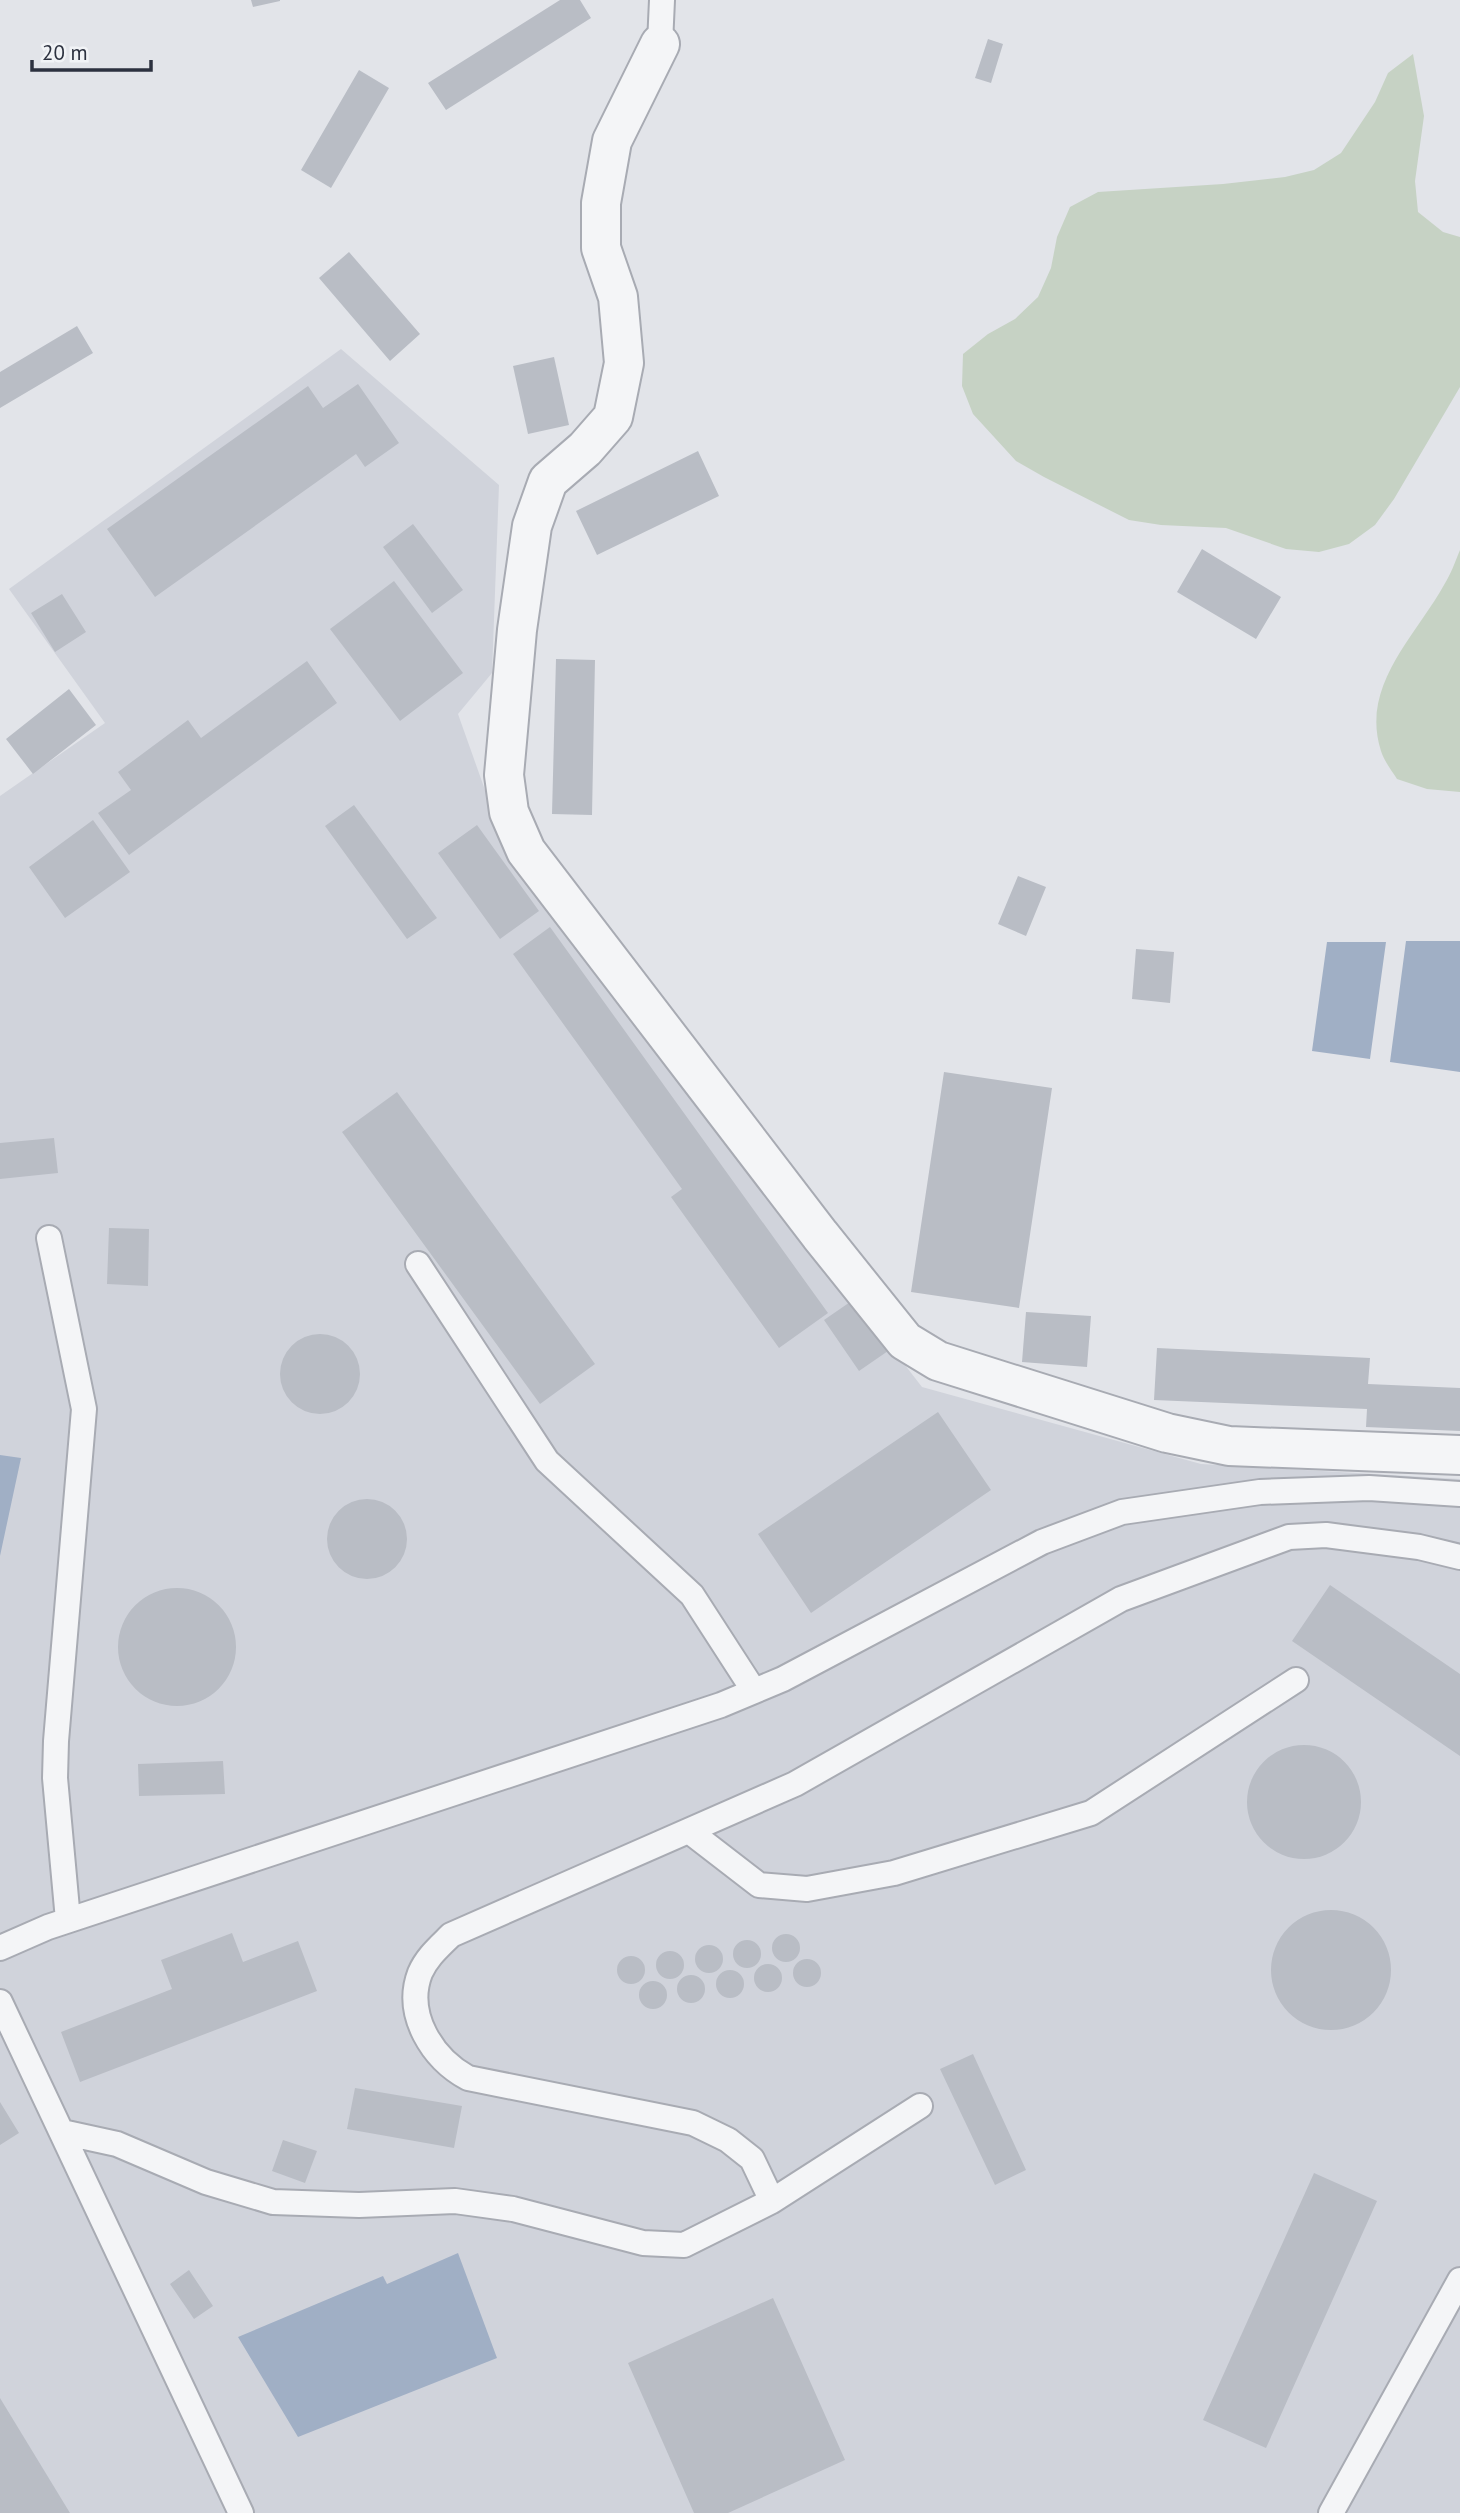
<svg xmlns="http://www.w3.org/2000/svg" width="1460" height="2513" font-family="'PT Sans',sans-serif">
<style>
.built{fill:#d0d3db}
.green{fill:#c6d2c4}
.water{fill:#a0afc5}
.building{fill:#b9bdc5}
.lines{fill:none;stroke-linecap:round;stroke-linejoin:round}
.lane-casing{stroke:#a8abb3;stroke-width:28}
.street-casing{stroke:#a8abb3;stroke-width:42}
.lane{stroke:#f4f5f7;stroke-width:24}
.street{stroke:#f4f5f7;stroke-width:38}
</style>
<rect width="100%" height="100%" fill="#e2e4e9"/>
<!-- built -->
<path class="built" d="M341 349 499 485 492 673 458 714 507 852 922 1387 1201 1464 1460 1479V2513H0V796L105 723 9 589Z"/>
<!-- green -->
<path class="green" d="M1413 54 1424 116 1415 181 1418 212 1443 232 1460 237V387L1394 499 1375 525 1349 544 1319 552 1286 549 1226 528 1161 525 1129 520 1044 477 1016 461 973 414 962 386 963 354 988 334 1015 319 1038 297 1051 268 1057 237 1070 207 1098 192 1223 184 1285 177 1314 170 1341 153 1375 102 1388 73Z
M1460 550V792L1427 789 1397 779C1392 771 1384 761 1381 751 1360 686 1415 637 1444 585 1451 574 1455 562 1460 550Z"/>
<!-- water -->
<path class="water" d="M1406 941H1460V1072L1390 1062Z
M1327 942H1386L1370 1059 1312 1051Z
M0 1455 21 1458 0 1556Z
M458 2253 497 2358 298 2437 238 2337 383 2276 387 2284Z"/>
<!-- building -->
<path class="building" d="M251 0H280V1L253 7Z
M560 0H580L591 18 446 110 428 83Z
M988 39 1003 44 991 83 975 78Z
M359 70 389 88 331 188 301 170Z
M349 252 420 334 390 361 319 278Z
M77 326 93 353 0 408V372Z
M554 357 569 425 528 434 513 366Z
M358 384 399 443 365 467 356 454 155 597 107 529 308 386 323 408Z
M698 451 719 496 597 555 576 511Z
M413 524 463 590 432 613 383 547Z
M1202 549 1281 597 1256 639 1177 592Z
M394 581 463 673 400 721 330 629Z
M62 594 86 632 55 652 31 613Z
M556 659 595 660 592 815 552 814Z
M307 661 337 703 129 855 98 813 131 790 118 772 188 720 201 738Z
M69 689 96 725 33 774 6 739Z
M354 805 437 918 407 939 325 826Z
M93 820 130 872 65 918 29 867Z
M477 825 539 911 500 939 438 853Z
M1018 876 1046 887 1026 936 998 924Z
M550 927 828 1313 779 1348 671 1197 682 1189 513 954Z
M1136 949 1174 952 1170 1003 1132 999Z
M944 1072 1052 1088 1019 1308 911 1292Z
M397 1092 595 1364 540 1404 342 1132Z
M54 1138 58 1173 0 1179V1143Z
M109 1228 149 1229 148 1286 107 1284Z
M853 1300 888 1351 859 1371 824 1320Z
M1026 1312 1091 1316 1087 1367 1022 1362Z
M280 1374a40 40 0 1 1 80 0a40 40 0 1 1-80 0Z
M1157 1348 1370 1358 1368 1384 1460 1388V1431L1366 1427 1367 1409 1154 1400Z
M938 1412 991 1490 811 1613 758 1534Z
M327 1539a40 40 0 1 1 80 0a40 40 0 1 1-80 0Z
M1330 1585 1460 1674V1756L1292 1641Z
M118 1647a59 59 0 1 1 118 0a59 59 0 1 1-118 0Z
M1247 1802a57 57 0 1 1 114 0a57 57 0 1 1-114 0Z
M223 1761 225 1794 139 1796 138 1764Z
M1271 1970a60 60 0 1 1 120 0a60 60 0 1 1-120 0Z
M232 1933 243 1962 298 1941 317 1991 80 2082 61 2032 172 1989 161 1960Z
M772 1948a14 14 0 1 1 28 0a14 14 0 1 1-28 0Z
M733 1954a14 14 0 1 1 28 0a14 14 0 1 1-28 0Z
M695 1959a14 14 0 1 1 28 0a14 14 0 1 1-28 0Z
M656 1965a14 14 0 1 1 28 0a14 14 0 1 1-28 0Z
M617 1970a14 14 0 1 1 28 0a14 14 0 1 1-28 0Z
M793 1973a14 14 0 1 1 28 0a14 14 0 1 1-28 0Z
M754 1978a14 14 0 1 1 28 0a14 14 0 1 1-28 0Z
M716 1984a14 14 0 1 1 28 0a14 14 0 1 1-28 0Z
M677 1989a14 14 0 1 1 28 0a14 14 0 1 1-28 0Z
M639 1995a14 14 0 1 1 28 0a14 14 0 1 1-28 0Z
M973 2054 1026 2170 995 2185 940 2069Z
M355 2088 462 2106 454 2148 347 2129Z
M0 2102 19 2133 0 2145Z
M283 2140 317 2151 305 2183 272 2171Z
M1314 2173 1377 2201 1266 2448 1203 2420Z
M189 2270 213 2306 194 2319 170 2284Z
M773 2298 845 2460 728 2513H694L628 2363Z
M0 2398 70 2513H0Z"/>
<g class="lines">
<defs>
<path id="lane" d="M660 44 662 0
M49 1238 84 1409 56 1741 55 1778 68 1920
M418 1264 547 1461 692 1595 754 1691
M689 1831 759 1885 807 1889 894 1873 1091 1813 1296 1680
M0 1948 48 1927 721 1705 783 1679 1042 1542 1122 1512 1260 1492 1369 1488 1460 1494
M0 2002 241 2513
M62 2132 117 2144 206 2182 273 2202 359 2205 455 2201 513 2209 643 2243 684 2245 772 2201 920 2106
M772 2201 752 2159 728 2140 693 2123 468 2078C433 2059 404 2015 420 1973 427 1957 439 1947 451 1935L795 1784 1121 1599 1289 1537 1326 1535 1419 1547 1460 1557
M1331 2513 1460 2280"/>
<path id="street" d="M660 44 612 141 601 203V248L618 297 624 363 613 417 585 449 548 481 532 526 517 630 504 775 509 812 526 851 820 1235 905 1341 938 1361 1167 1433 1229 1446 1460 1455"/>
</defs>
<!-- lane casing -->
<use href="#lane" class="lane-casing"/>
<!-- street casing -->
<use href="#street" class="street-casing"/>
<!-- lane -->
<use href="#lane" class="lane"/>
<!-- street -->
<use href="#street" class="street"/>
</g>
<!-- scale -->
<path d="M32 60v10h119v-10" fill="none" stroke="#2c313f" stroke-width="3.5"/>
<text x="42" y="60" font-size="21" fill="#2c313f" stroke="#f1f3f6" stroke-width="5" paint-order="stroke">20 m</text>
</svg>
